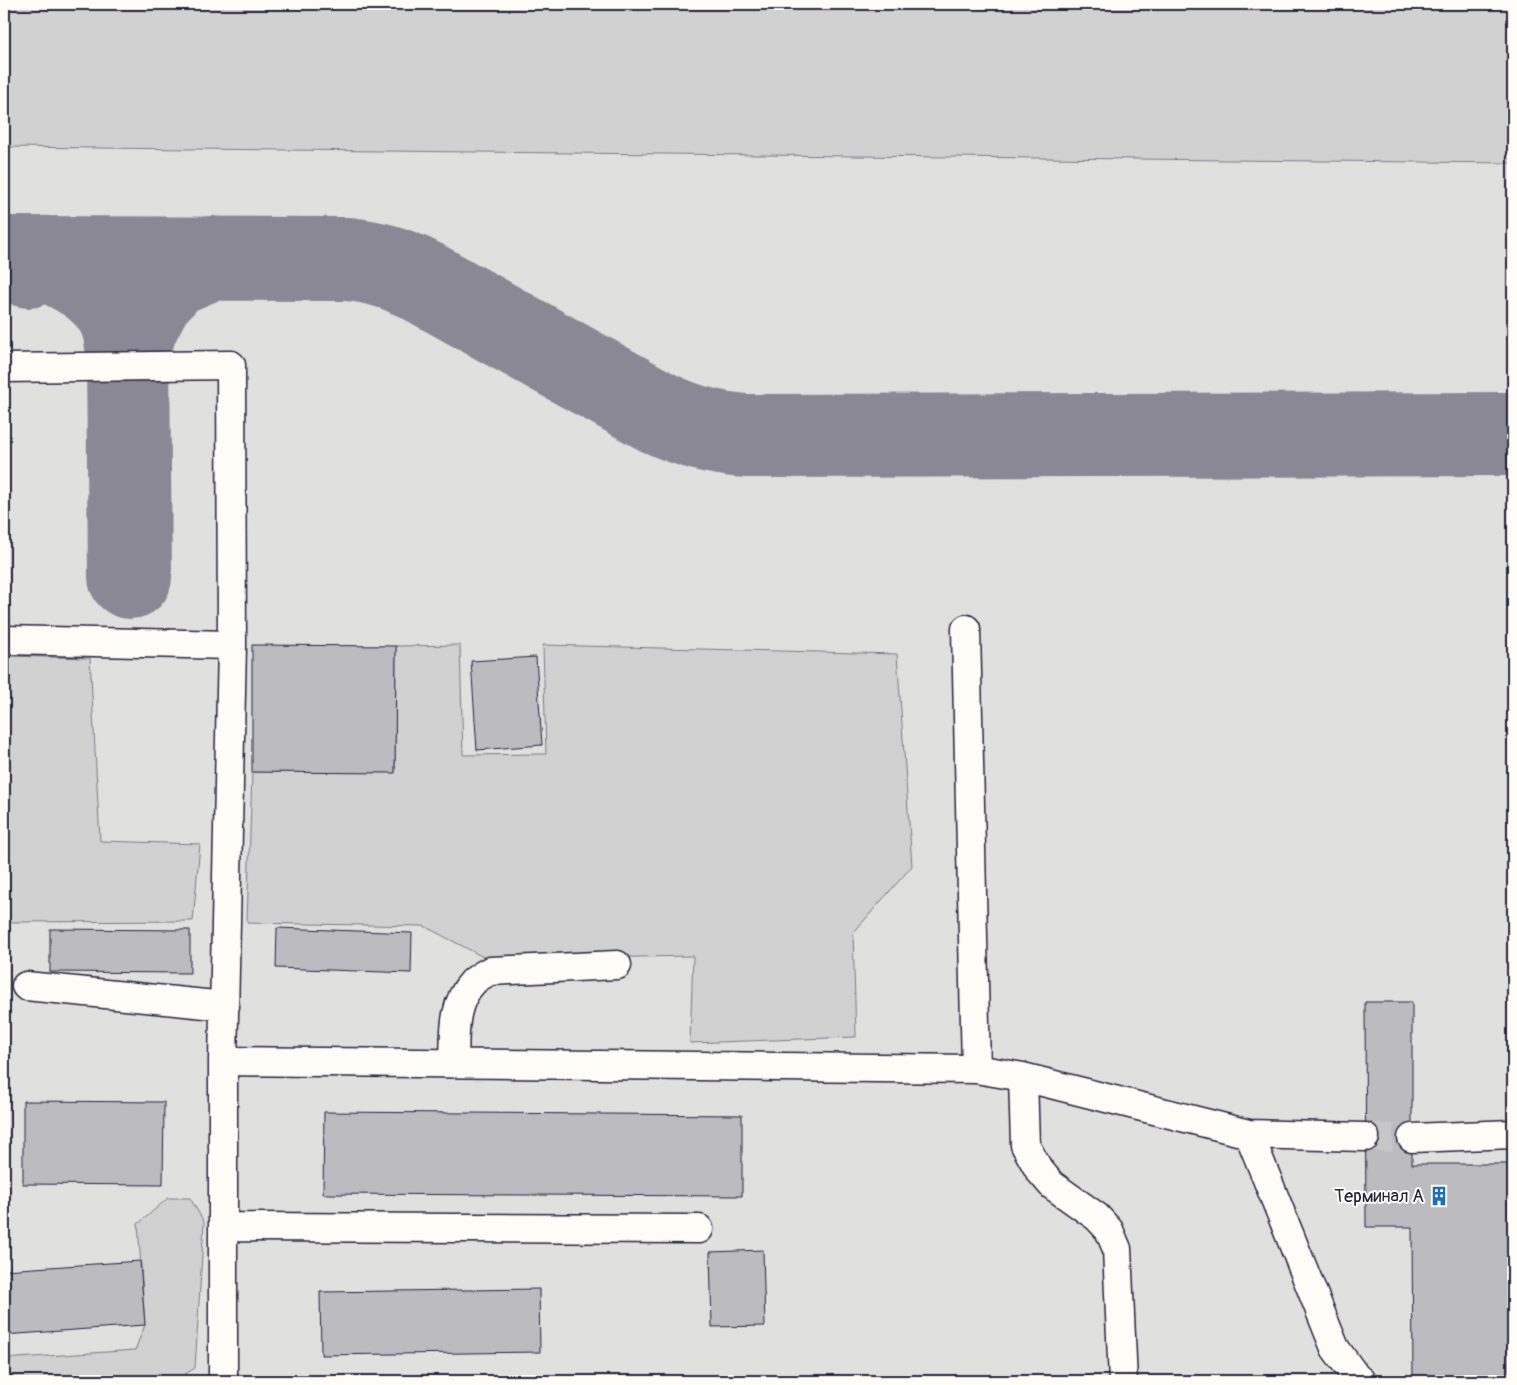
<svg xmlns="http://www.w3.org/2000/svg" width="1517" height="1385" font-family="Pangolin,sans-serif">
<style>
.built{fill:#e0e0df}
.green{fill:#d2d1d1;stroke:#7a7a86}
.lines{fill:none;stroke-linecap:round;stroke-linejoin:round}
.taxiway{stroke:#898894;stroke-width:84}
.building{fill:#bcbcc0;stroke:#22223b}
.minor-tunnel{stroke:#c7c6c9;stroke-width:28;stroke-dasharray:28 14;stroke-linecap:butt}
.minor-casing{stroke:#22223b;stroke-width:31}
.minor{stroke:#fdfcf7;stroke-width:28}
.labels{text-anchor:middle;dominant-baseline:central;stroke-width:4;stroke-linejoin:round;paint-order:stroke}
.poi-label{font-size:18px;fill:#22223b;stroke:#fdfcf7;text-anchor:end}
</style>
<rect width="100%" height="100%" fill="#f0efec"/>
<filter id="ink" filterUnits="userSpaceOnUse"><feTurbulence type="fractalNoise" baseFrequency=".02" numOctaves="2"/><feDisplacementMap in="SourceGraphic" scale="10" xChannelSelector="R" yChannelSelector="G"/><feConvolveMatrix kernelMatrix="1 2 1 2 8 2 1 2 1" color-interpolation-filters="sRGB"/></filter>
<g filter="url(#ink)">
<!-- built -->
<path class="built" d="M4 4H1513V1381H4Z"/>
<!-- green -->
<path class="green" d="M4 4H1513V163L4 147Z
M460 645 463 755 546 754 543 645 897 654 912 866 853 933 856 1037 690 1043 693 956 489 960 424 926 247 923 252 772H395L396 646Z
M4 656 90 658 100 841 200 844 193 921 4 922Z
M168 1198H190L204 1222 195 1368 174 1381H4V1359L135 1350 145 1325 138 1224Z"/>
<g class="lines">
<!-- taxiway -->
<path class="taxiway" d="M4 258 348 259C376 262 396 268 422 281L659 413C690 427 712 433 745 436L1513 434
M28 266 45 258C78 273 115 291 124 329 126 337 127 345 128 353L136 326 151 297 173 274 211 258
M128 353 130 577"/>
</g>
<!-- building -->
<path class="building" d="M252 645 396 646 395 773 252 772Z
M536 657 542 745 477 750 471 661Z
M277 928 412 933 411 973 276 968Z
M50 929 190 930V973L50 972Z
M1365 1002H1412V1164H1513V1381H1413L1412 1227H1366Z
M23 1101 164 1102 163 1185 23 1184Z
M324 1112 742 1115V1196L323 1194Z
M763 1250 765 1326 712 1327 710 1252Z
M140 1261 145 1325 4 1335V1270Z
M539 1289 540 1352 321 1355 320 1292Z"/>
<g class="lines">
<!-- minor-tunnel -->
<path class="minor-tunnel" d="M1365 1137 1412 1138"/>
<defs>
<path id="minor" d="M4 368 231 365 232 645 223 1061V1381
M966 629 976 1069 1023 1077 1249 1134 1365 1137
M4 640 232 645
M26 986 225 1006
M223 1061 976 1069
M454 1063C455 1035 452 1004 473 982 478 977 484 974 490 971L617 965
M1023 1077 1025 1145 1039 1170 1052 1185 1097 1217 1109 1230 1117 1249 1123 1381
M1249 1134 1335 1348 1356 1377 1361 1381
M1412 1138 1513 1134
M223 1227 699 1229"/>
</defs>
<!-- minor casing -->
<use href="#minor" class="minor-casing"/>
<!-- minor -->
<use href="#minor" class="minor"/>
</g>
</g>
<!-- icons -->
<defs>
<symbol id="building-bare" viewBox="-9 -9 18 18"><path d="M-4-6H4V6H1V3H-1V6H-4ZM-2.5-4.3h1.7v1.8h-1.7ZM.8-4.3h1.7v1.8H.8ZM-2.5-1h1.7V.8h-1.7ZM.8-1h1.7V.8H.8Z" fill="#1f6fb2" stroke="#fdfcf7" stroke-width="2.5" paint-order="stroke"/></symbol>
</defs>
<g fill-rule="evenodd">
<use href="#building-bare" x="1425" y="1182" width="28" height="28"/>
</g>
<g class="labels">
<!-- poi labels -->
<g class="poi-label">
<text x="1424" y="1196">Терминал А</text>
</g>
</g>
<!-- margin -->
<rect width="1517" height="1385" fill="none" stroke="#fdfcf7" stroke-width="20"/>
<rect x="10" y="10" width="1497" height="1365" fill="none" stroke="#22223b" stroke-width="2" filter="url(#ink)"/>
</svg>
